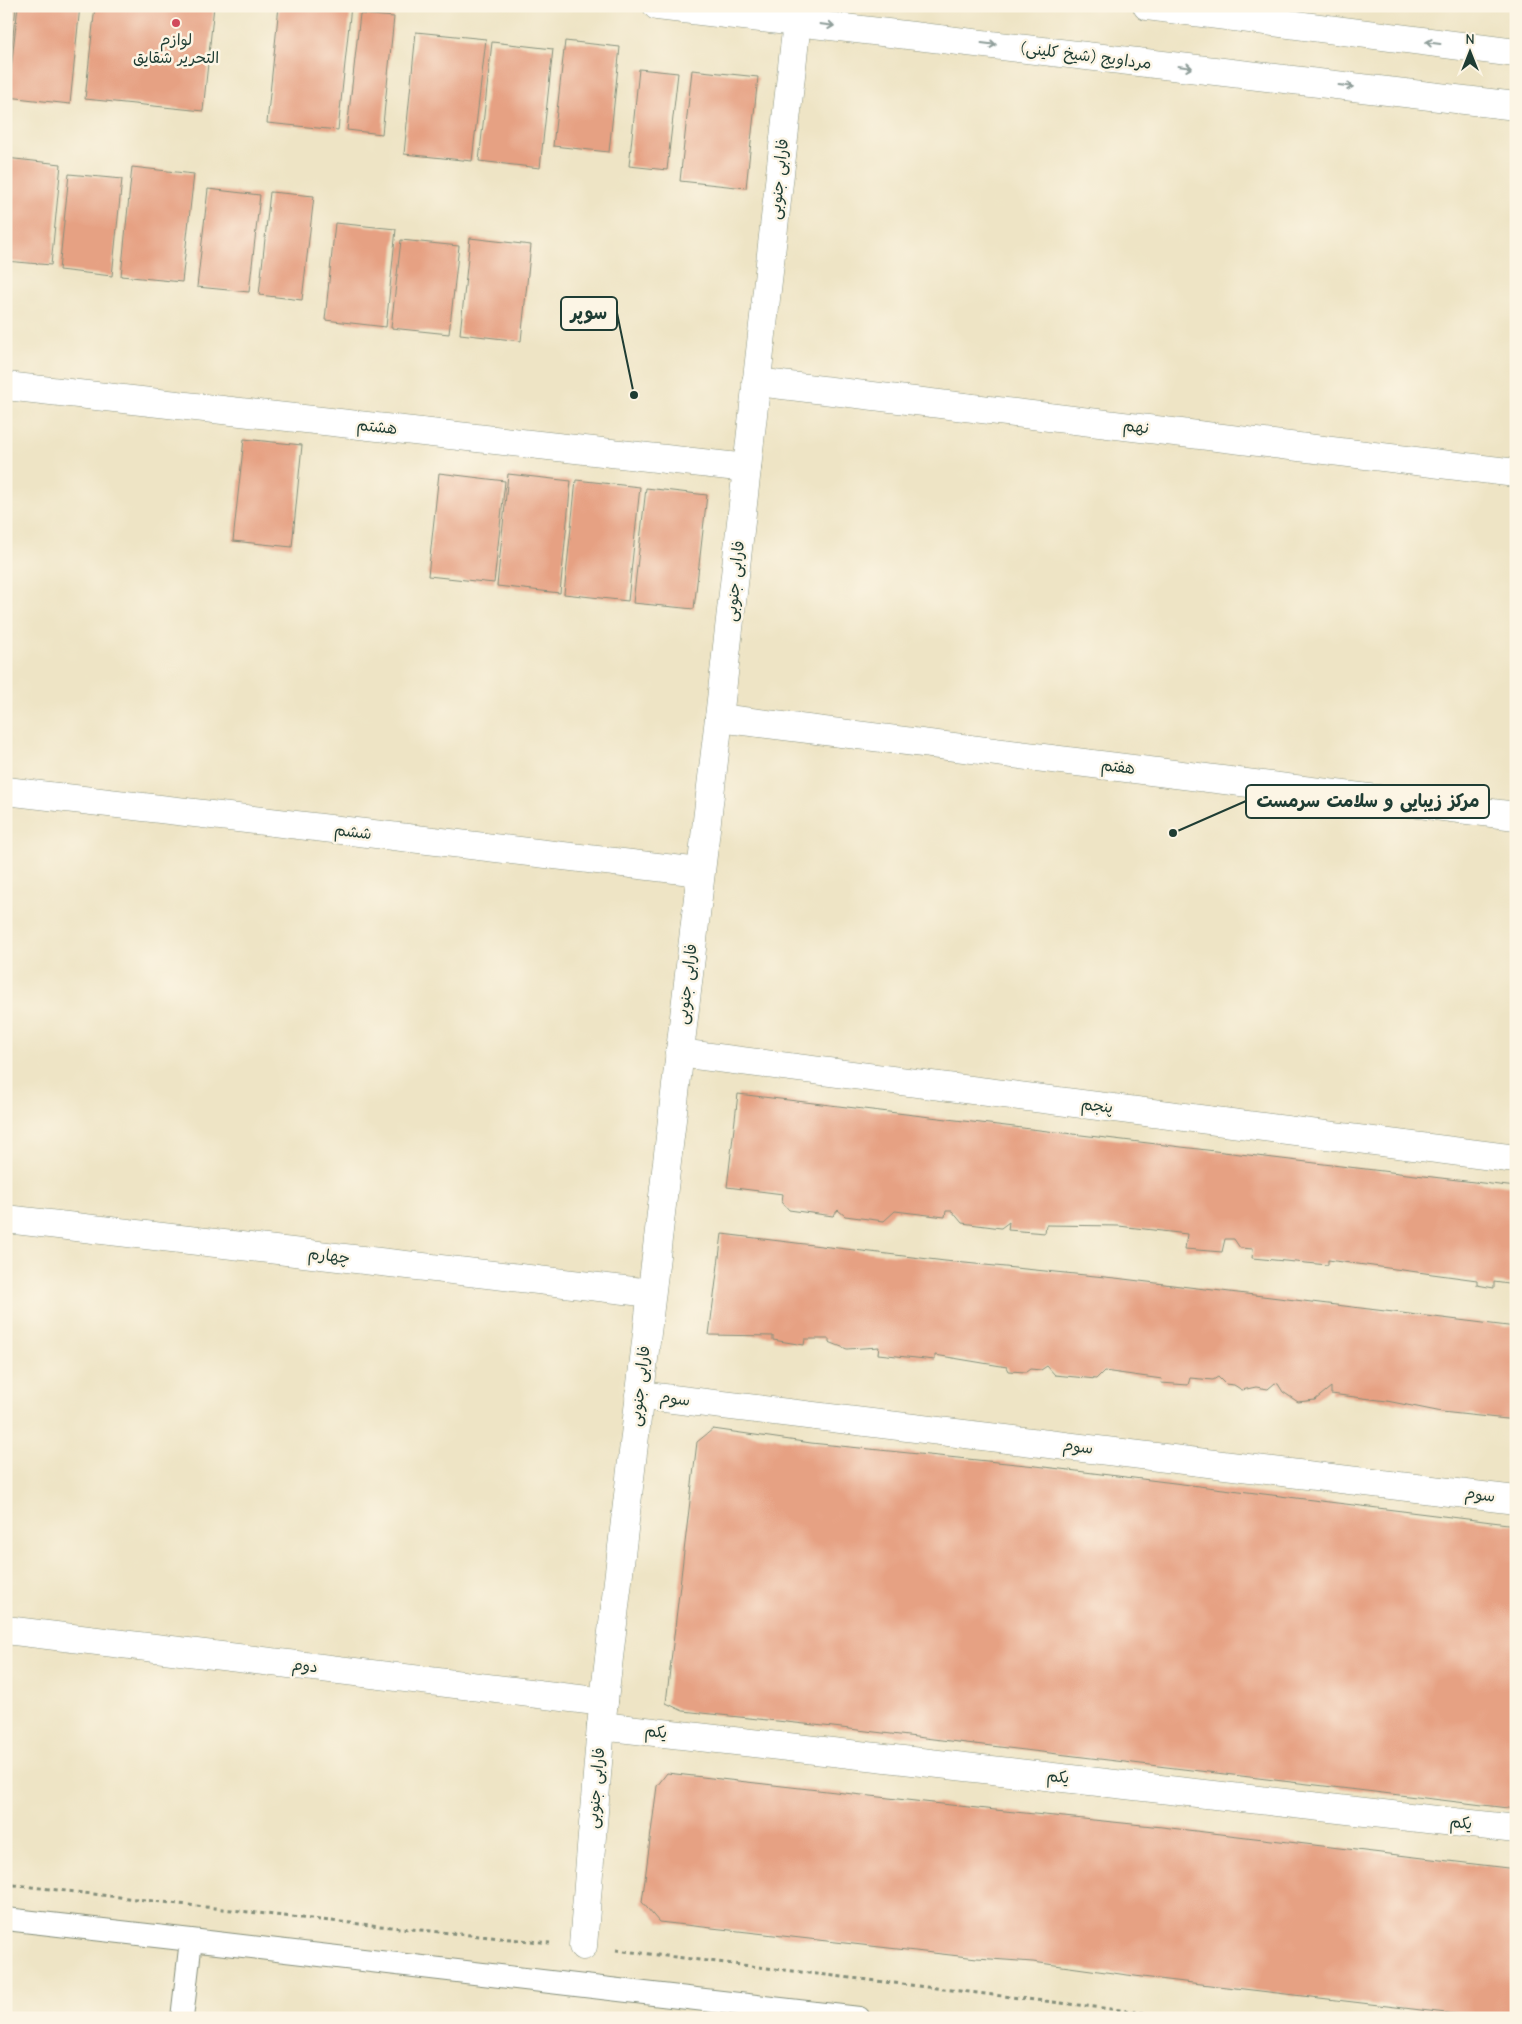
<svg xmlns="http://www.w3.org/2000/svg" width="1522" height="2024" font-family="'Comic Neue','Playpen Sans Arabic',sans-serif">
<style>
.building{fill:#e6a183}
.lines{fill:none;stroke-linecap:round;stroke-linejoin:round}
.lane-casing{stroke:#86907c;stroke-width:24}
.street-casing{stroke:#86907c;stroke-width:29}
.secondary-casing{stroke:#86907c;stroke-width:29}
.path{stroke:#86907c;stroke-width:3;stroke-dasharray:4 4;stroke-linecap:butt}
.lane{stroke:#fff;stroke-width:22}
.street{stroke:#fff;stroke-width:28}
.secondary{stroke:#fff;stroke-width:28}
.oneway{stroke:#8f9e9a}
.poi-dot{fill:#d1495b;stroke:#fcf5e5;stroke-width:2}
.labels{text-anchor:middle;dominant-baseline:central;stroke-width:5;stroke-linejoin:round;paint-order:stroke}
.poi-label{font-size:16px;fill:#1f3d34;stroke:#fcf5e5}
.street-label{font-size:16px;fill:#1f3d34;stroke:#fcf5e5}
.leader{fill:none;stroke:#1f3d34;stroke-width:2}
.callout-dot{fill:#1f3d34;stroke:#fcf5e5;stroke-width:2}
.callout{fill:#fcf5e5;stroke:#1f3d34;stroke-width:2}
.callout-label{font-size:18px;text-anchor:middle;font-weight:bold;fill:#1f3d34}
</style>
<rect width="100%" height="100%" fill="#fcf5e5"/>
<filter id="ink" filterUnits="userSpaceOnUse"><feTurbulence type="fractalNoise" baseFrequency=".02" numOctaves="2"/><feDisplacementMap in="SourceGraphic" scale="10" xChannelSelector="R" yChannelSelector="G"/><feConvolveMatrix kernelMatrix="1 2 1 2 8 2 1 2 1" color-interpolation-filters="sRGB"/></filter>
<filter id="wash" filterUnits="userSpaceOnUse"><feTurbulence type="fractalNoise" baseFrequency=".0096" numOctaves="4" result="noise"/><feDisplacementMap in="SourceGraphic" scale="20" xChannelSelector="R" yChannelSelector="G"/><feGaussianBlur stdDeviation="1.12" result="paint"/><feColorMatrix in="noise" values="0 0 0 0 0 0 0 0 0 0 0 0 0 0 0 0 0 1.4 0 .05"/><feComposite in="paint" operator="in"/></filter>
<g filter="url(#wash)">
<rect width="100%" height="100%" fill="#eee4c5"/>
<g id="blocks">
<!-- building -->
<path class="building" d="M6 6H16L8 84H6Z
M18 6H80L70 104 8 97Z
M95 6H214L203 111 85 99Z
M279 6H351L338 130 267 123Z
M360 14 394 17 382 134 347 130Z
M416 32 486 39 472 161 404 154Z
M565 41 620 47 609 152 553 146Z
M492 42 553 49 540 168 479 161Z
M639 69 678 73 667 170 629 166Z
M692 70 758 77 746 188 680 181Z
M6 158 61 164 51 265 6 261Z
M132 167 194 174 182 282 121 276Z
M69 174 122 179 112 276 59 270Z
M208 189 260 195 249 292 197 287Z
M270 192 314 196 302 300 259 295Z
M335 223 396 229 386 327 325 320Z
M470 238 531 245 521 341 460 334Z
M401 240 459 246 449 334 391 328Z
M244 439 302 445 292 547 233 541Z
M439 473 505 481 494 583 428 576Z
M508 474 571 481 560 593 497 586Z
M576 480 640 487 628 601 564 594Z
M646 488 707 495 694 609 633 603Z
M738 1094 1516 1187V1285L1494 1282V1288L1477 1285V1280L1328 1260V1265L1252 1258 1253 1249 1240 1248 1234 1239H1225L1222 1252 1185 1249 1187 1234 1119 1226 1046 1225 1045 1233 1008 1230 1009 1222 1001 1228 962 1223 952 1211H946L945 1217 895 1211 884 1221 845 1216 838 1210 833 1216 789 1210 782 1202 783 1194 727 1187Z
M722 1234 945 1261 1115 1278 1516 1327V1420L1442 1412 1387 1401 1331 1394V1387L1315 1400 1298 1402 1283 1392 1278 1384 1275 1383 1268 1389 1256 1387 1242 1390 1234 1385 1225 1384 1218 1377 1213 1380 1190 1378 1188 1385 1161 1383 1162 1379 1104 1371 1096 1379 1055 1375 1047 1366 1041 1370 1030 1369 1026 1372 1009 1371 1007 1367 935 1355V1360L878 1354 879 1347 847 1349 829 1342V1339H805L804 1345 773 1340V1336L709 1335Z
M713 1429 811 1443 1036 1466 1516 1525V1809L833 1727 683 1711 666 1703 697 1442Z
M667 1773 995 1810 1162 1827 1516 1869V2018L1480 2017 1142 1977 1033 1962 977 1958 659 1922 642 1902 657 1786Z"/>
</g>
</g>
<g filter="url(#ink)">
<use href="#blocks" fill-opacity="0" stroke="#86907c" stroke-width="1"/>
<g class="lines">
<defs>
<path id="lane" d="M6 1919 191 1940 182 2018
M191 1940 859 2018"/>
<path id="street" d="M756 382 1516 473
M6 386 747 468
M719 718 1516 816
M6 791 700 872
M679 1053 1516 1159
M6 1219 651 1293
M639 1395 1516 1500
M6 1630 604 1702
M601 1726 1516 1829"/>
<path id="secondary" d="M657 6 1516 106
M1147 6 1516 53
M583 1946 601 1726 719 718 797 22"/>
</defs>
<!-- lane casing -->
<use href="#lane" class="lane-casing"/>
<!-- street casing -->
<use href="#street" class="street-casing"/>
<!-- secondary casing -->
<use href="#secondary" class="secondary-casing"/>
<!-- path -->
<path class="path" d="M6 1884 301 1918 550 1943
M616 1950 1187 2018"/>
<!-- lane -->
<use href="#lane" class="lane"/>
<!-- street -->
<use href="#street" class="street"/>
<!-- secondary -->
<use href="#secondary" class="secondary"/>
</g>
<!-- one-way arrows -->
<defs><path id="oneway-shaft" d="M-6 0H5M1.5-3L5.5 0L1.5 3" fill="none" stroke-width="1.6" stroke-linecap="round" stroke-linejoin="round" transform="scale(1.25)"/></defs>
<g class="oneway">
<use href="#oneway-shaft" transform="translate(827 25) rotate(7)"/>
<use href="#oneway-shaft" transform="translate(1433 43) rotate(-173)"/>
<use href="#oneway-shaft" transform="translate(989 44) rotate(7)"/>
<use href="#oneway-shaft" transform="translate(1185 67) rotate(7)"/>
<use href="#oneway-shaft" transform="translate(1346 86) rotate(7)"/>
</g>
</g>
<!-- markers -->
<circle class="poi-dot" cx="176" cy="23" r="5"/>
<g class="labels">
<!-- poi labels -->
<g class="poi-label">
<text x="176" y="40">لوازم<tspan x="176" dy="18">التحریر شقایق</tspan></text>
</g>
<!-- street labels -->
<g class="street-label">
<text transform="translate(1086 56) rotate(7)">مرداویج (شیخ کلینی)</text>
<text transform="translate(779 179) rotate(-84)">فارابی جنوبی</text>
<text transform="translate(377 427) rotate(6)">هشتم</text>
<text transform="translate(1136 427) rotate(7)">نهم</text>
<text transform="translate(735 581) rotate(-84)">فارابی جنوبی</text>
<text transform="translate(1118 767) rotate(7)">هفتم</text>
<text transform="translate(353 832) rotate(7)">ششم</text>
<text transform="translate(687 984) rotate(-83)">فارابی جنوبی</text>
<text transform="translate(1097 1106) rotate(7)">پنجم</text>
<text transform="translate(329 1256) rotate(7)">چهارم</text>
<text transform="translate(640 1386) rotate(-83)">فارابی جنوبی</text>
<text transform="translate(675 1399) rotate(7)">سوم</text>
<text transform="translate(1078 1447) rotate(7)">سوم</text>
<text transform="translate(1480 1495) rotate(7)">سوم</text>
<text transform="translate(305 1666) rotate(7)">دوم</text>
<text transform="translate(656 1732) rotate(6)">یکم</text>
<text transform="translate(1058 1777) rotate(6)">یکم</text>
<text transform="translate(596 1788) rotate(-85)">فارابی جنوبی</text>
<text transform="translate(1461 1823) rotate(6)">یکم</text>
</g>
</g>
<!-- callouts -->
<path class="leader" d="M634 395L617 313M1173 833L1246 801"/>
<g class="callout-dot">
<circle cx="634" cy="395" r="5"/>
<circle cx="1173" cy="833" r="5"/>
</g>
<g class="callout">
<rect x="561" y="297" width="56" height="33" rx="5"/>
<rect x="1246" y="785" width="243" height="33" rx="5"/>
</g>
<g class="callout-label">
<text x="589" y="319">سوپر</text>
<text x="1368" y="807">مرکز زیبایی و سلامت سرمست</text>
</g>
<!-- margin -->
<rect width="1522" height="2024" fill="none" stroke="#fcf5e5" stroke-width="25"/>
<!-- north arrow -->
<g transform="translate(1470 52)" stroke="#fcf5e5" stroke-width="4" paint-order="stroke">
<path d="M0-4L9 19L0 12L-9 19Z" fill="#1f3d34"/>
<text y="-8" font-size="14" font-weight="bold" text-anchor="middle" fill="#1f3d34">N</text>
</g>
</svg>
